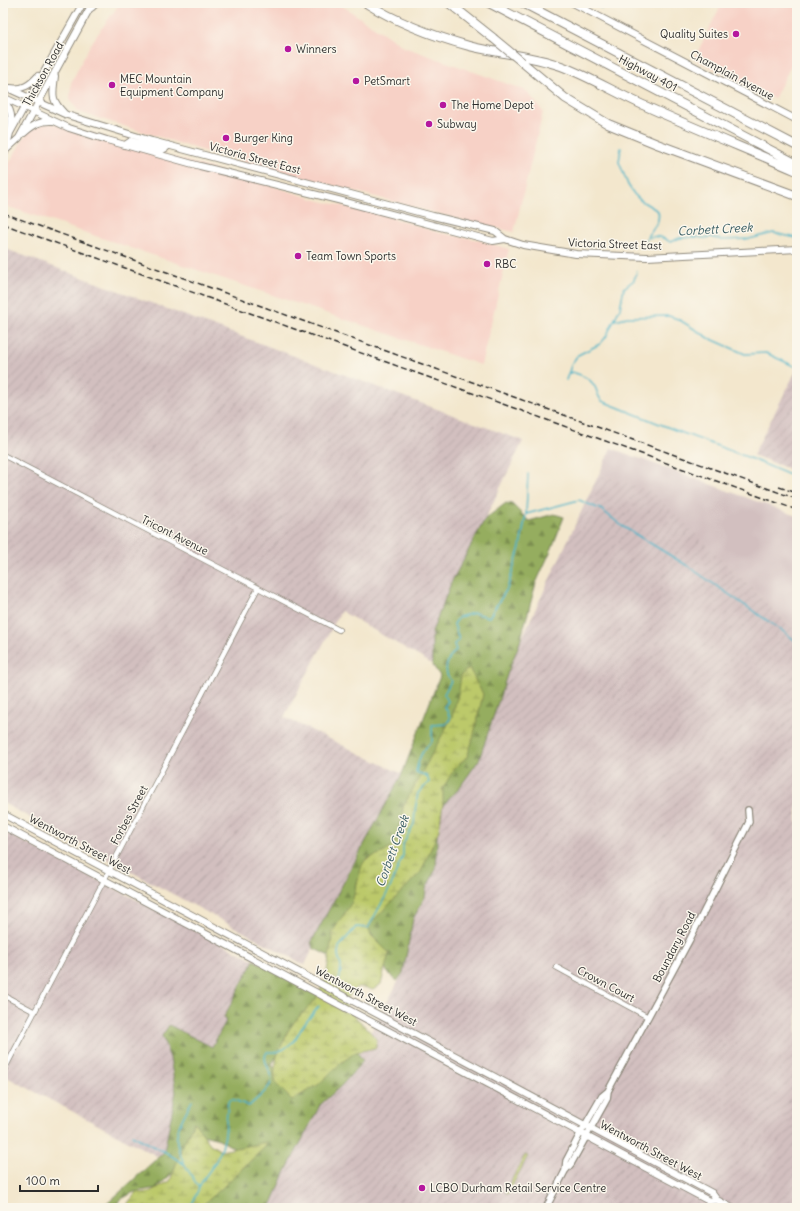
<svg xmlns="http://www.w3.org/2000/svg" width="800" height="1211" font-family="Delius,sans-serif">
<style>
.built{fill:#f7d1c6}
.industrial{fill:url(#industrial-furrows)}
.railway{fill:#d2bfbf}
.grass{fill:#bcc96b;stroke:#747a4b}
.forest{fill:url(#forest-firs);stroke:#606c45}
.wetland{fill:url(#wetland-marsh);stroke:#747a4b}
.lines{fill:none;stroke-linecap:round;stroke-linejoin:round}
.stream{stroke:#4bb4c8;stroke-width:1.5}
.minor-casing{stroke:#8f897c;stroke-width:6}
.tertiary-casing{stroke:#8f897c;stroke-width:8}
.secondary-casing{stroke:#8f897c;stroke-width:8}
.motorway-casing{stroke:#8f897c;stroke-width:10}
.minor{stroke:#fff;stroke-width:4.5}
.tertiary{stroke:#fff;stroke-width:5.5}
.secondary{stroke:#fff;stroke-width:6}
.motorway{stroke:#fff;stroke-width:8}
.rail{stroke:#2b2b2b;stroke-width:1.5;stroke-dasharray:6 3;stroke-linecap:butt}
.motorway-bridge-casing{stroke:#8f897c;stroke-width:10;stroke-linecap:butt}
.motorway-bridge{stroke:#fff;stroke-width:8}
.poi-dot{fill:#b5179e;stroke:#fbf7ec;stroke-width:1.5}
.labels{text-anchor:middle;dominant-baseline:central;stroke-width:3;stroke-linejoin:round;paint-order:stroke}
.poi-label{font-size:11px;fill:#2b2b2b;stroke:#fbf7ec;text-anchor:start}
.street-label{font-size:11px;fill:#2b2b2b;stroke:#fbf7ec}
.water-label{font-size:12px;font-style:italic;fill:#365b62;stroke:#fbf7ec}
</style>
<defs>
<pattern id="industrial-furrows" width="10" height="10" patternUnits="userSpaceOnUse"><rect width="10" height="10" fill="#d2bfbf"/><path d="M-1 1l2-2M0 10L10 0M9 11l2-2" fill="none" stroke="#b4a4a4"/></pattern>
<pattern id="forest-firs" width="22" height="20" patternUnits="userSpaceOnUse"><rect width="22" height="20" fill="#95ad5f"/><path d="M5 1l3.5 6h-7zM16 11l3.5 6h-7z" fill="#7a8d4f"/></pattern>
<pattern id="wetland-marsh" width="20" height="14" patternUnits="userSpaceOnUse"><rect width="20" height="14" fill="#bcc96b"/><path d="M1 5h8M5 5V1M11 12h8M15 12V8" fill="none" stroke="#99a358"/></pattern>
</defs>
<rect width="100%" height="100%" fill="#fbf7ec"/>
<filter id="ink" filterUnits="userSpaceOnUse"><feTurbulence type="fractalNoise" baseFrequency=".025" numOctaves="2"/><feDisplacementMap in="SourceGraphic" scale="8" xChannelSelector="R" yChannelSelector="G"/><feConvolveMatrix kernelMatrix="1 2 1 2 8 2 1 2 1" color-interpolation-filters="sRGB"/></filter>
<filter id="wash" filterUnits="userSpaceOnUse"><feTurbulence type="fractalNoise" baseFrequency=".012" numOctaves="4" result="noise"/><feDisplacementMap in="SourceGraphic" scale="16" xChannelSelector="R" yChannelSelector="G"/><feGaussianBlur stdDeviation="0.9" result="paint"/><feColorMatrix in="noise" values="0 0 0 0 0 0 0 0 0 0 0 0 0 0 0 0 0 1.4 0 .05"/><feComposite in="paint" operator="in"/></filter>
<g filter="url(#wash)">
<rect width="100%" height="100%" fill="#f3e7cd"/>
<!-- built -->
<path class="built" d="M120 3H338L404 47 527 91 543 112 514 232 470 222 207 152 79 112 70 100 71 83 90 45Z
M722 3H797V54L774 99 694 59Z
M53 123 266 184 320 201 378 213 439 233 474 239 509 249 481 365 3 205V174L25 136 29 131 41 124Z"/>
<!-- industrial -->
<path class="industrial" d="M3 248 523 441 485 519 451 583 432 632V664L341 611 284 717 402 774 315 936 313 948 305 965 3 803Z
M797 369V472L753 455Z
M599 474 651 490 788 623 797 630V1208H270L285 1173 320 1105 342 1085 363 1061 359 1054 403 973 412 919 425 897 426 889 436 869 438 812 450 797 457 791 520 642Z
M3 831 254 960 224 1017 227 1019 212 1047 201 1042 162 1036 170 1058 176 1092 164 1152 159 1157 3 1075Z"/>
<!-- railway -->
<path class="railway" d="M611 448 797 516V630L788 623 651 491 599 474Z"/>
<!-- grass -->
<path class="grass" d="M525 1155 528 1156 508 1194 505 1192Z"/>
<!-- forest -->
<path class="forest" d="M506 503 512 504 529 521 554 514 564 517 552 548 536 583 520 642 508 672 479 760 457 791 450 797 438 812 436 869 426 889 425 897 413 919 403 973 397 981 387 972 374 938 361 919 329 956 313 948 311 943 402 774 440 676 432 664V632L451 583 485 519Z
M254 960 343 1007 285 1044 272 1064 279 1078 352 1044 363 1061 342 1085 320 1105 285 1173 270 1208H191L240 1152 219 1139 203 1135 176 1170 156 1188 134 1192 118 1201 119 1208H92L109 1202 164 1152 176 1092 170 1058 162 1036 169 1025 212 1047 227 1019 224 1017Z"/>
<!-- wetland -->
<path class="wetland" d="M469 668 483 694 473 739 467 757 455 768 443 788V804L439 830 421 872 368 926 371 935 389 953 381 984 373 990 364 987H357L347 998 346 1007 377 1039 376 1048 356 1052 341 1063 318 1085 292 1100 276 1084 274 1073 277 1056 288 1031 295 1021 316 999 326 978 333 931 352 902 362 865 366 859 385 852 398 841 402 824 403 807 452 717 459 690 461 675Z
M194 1122 210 1144 221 1151 267 1142 265 1147 219 1191 199 1208H128V1203L136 1193 149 1192 170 1181 183 1145Z"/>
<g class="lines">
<!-- stream -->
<path class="stream" d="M601 8 604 3
M621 148 619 162 628 185 634 194 640 200 658 211C661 223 652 228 647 237
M641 247C645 233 660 235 670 242L680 238 695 237 704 238 711 237 722 240 749 239 773 233 797 238
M615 320 627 317 669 316 678 319 709 338 745 354 766 353 794 366
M568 374 572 372C582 375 592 379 596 389 598 394 598 397 602 401L680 432 747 457 792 476 797 475
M566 380 572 363 578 355 600 344 606 337 620 308 624 288 634 280 637 271
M526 514 579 500 602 510 622 526 686 565 784 632 797 642
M338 982 340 977 341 966 338 955 339 947 356 927 368 928 390 888 403 855V844L414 824 415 810 418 793 429 782 427 776 416 772C419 757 421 752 432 741V725L446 724 450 719 448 712 444 707 448 701 444 694 451 681C442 670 447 660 456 650L454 644 459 640 454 624 459 617 474 613 489 617 507 589 520 547 526 514 528 474
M192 1101C186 1112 175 1129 177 1142 179 1159 191 1174 199 1188
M132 1135 167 1153 184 1164
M184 1208 192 1204 202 1181 215 1163 222 1148 225 1135 228 1102 232 1099 249 1106C256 1099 267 1092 271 1083 275 1072 260 1062 267 1052H277L284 1049 294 1041 303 1026 319 1006"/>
</g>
</g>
<g filter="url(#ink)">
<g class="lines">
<defs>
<path id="minor" d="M3 455 339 630
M556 967 648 1017
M3 995 35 1012
M3 1072 258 588"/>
<path id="tertiary" d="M565 1171 566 1161 580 1134 602 1096 608 1091
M546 1208 565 1171 571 1164 607 1099 608 1091 689 941 749 822 748 810"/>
<path id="secondary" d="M573 3 797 120
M55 76C53 94 50 99 64 113
M3 86 67 115 152 141 433 216 495 231 505 239 523 245 576 254 647 257 797 249
M10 88C23 90 30 85 38 76
M3 97 69 128 107 140 200 166 338 200 493 241 505 239
M3 100C12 109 12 118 11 130
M24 133C33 125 41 120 53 121
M125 145 131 141 162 150 166 148 168 145
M7 149 19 138 92 4
M3 156 6 150 10 133 21 113 83 3
M3 814 712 1193 717 1200 732 1208
M3 826 652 1171 709 1201 717 1200"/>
<path id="motorway" d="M366 3C398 23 433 36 469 46 500 54 531 55 561 66 590 77 616 93 643 105 694 128 746 149 797 171
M449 3 493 38
M489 3 797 164
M523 3 797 146
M91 7 95 3
M522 62 565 98 608 124 657 144 797 196"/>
</defs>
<!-- minor casing -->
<use href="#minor" class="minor-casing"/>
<!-- tertiary casing -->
<use href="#tertiary" class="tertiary-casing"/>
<!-- secondary casing -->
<use href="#secondary" class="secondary-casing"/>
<!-- motorway casing -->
<use href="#motorway" class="motorway-casing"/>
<!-- minor -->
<use href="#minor" class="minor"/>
<!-- tertiary -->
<use href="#tertiary" class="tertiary"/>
<!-- secondary -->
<use href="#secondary" class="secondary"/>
<!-- motorway -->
<use href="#motorway" class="motorway"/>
<!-- rail -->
<path class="rail" d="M3 213 797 499
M3 224 797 510
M779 487 797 493"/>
<defs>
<path id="motorway-bridge" d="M493 38 522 62"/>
</defs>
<!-- motorway-bridge casing -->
<use href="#motorway-bridge" class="motorway-bridge-casing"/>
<!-- motorway-bridge -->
<use href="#motorway-bridge" class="motorway-bridge"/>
</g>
</g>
<!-- markers -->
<g class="poi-dot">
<circle cx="736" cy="34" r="4"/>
<circle cx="288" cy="49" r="4"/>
<circle cx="356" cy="81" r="4"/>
<circle cx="112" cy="85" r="4"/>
<circle cx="443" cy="105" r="4"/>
<circle cx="429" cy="124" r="4"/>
<circle cx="226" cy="138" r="4"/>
<circle cx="298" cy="256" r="4"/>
<circle cx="487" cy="264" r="4"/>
<circle cx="422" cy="1188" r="4"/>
</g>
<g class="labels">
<!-- poi labels -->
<g class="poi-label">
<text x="728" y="34" text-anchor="end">Quality Suites</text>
<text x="296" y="49">Winners</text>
<text x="120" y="79">MEC Mountain<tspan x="120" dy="13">Equipment Company</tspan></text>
<text x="364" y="81">PetSmart</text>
<text x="451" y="105">The Home Depot</text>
<text x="437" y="124">Subway</text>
<text x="234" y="138">Burger King</text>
<text x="306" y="256">Team Town Sports</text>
<text x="495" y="264">RBC</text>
<text x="430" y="1188">LCBO Durham Retail Service Centre</text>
</g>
<!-- street labels -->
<g class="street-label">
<text transform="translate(648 73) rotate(28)">Highway 401</text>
<text transform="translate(43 74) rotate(-61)">Thickson Road</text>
<text transform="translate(732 75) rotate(28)">Champlain Avenue</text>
<text transform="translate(255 158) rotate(15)">Victoria Street East</text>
<text transform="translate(615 244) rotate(2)">Victoria Street East</text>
<text transform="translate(175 535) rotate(27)">Tricont Avenue</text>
<text transform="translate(129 815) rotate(-62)">Forbes Street</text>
<text transform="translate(80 844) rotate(28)">Wentworth Street West</text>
<text transform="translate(674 947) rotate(-62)">Boundary Road</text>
<text transform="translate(606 984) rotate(28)">Crown Court</text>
<text transform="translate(366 996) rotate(28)">Wentworth Street West</text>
<text transform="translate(651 1150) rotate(28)">Wentworth Street West</text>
</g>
<!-- water labels -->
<g class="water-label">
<text transform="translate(715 229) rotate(-3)">Corbett Creek</text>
<text transform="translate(392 851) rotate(-70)">Corbett Creek</text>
</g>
</g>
<!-- margin -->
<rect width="800" height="1211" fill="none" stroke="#fbf7ec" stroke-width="16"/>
<!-- scale -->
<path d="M20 1185v6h78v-6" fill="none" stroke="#2b2b2b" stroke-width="2"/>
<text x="26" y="1185" font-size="12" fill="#2b2b2b" stroke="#fbf7ec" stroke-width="3" paint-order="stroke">100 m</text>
</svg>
